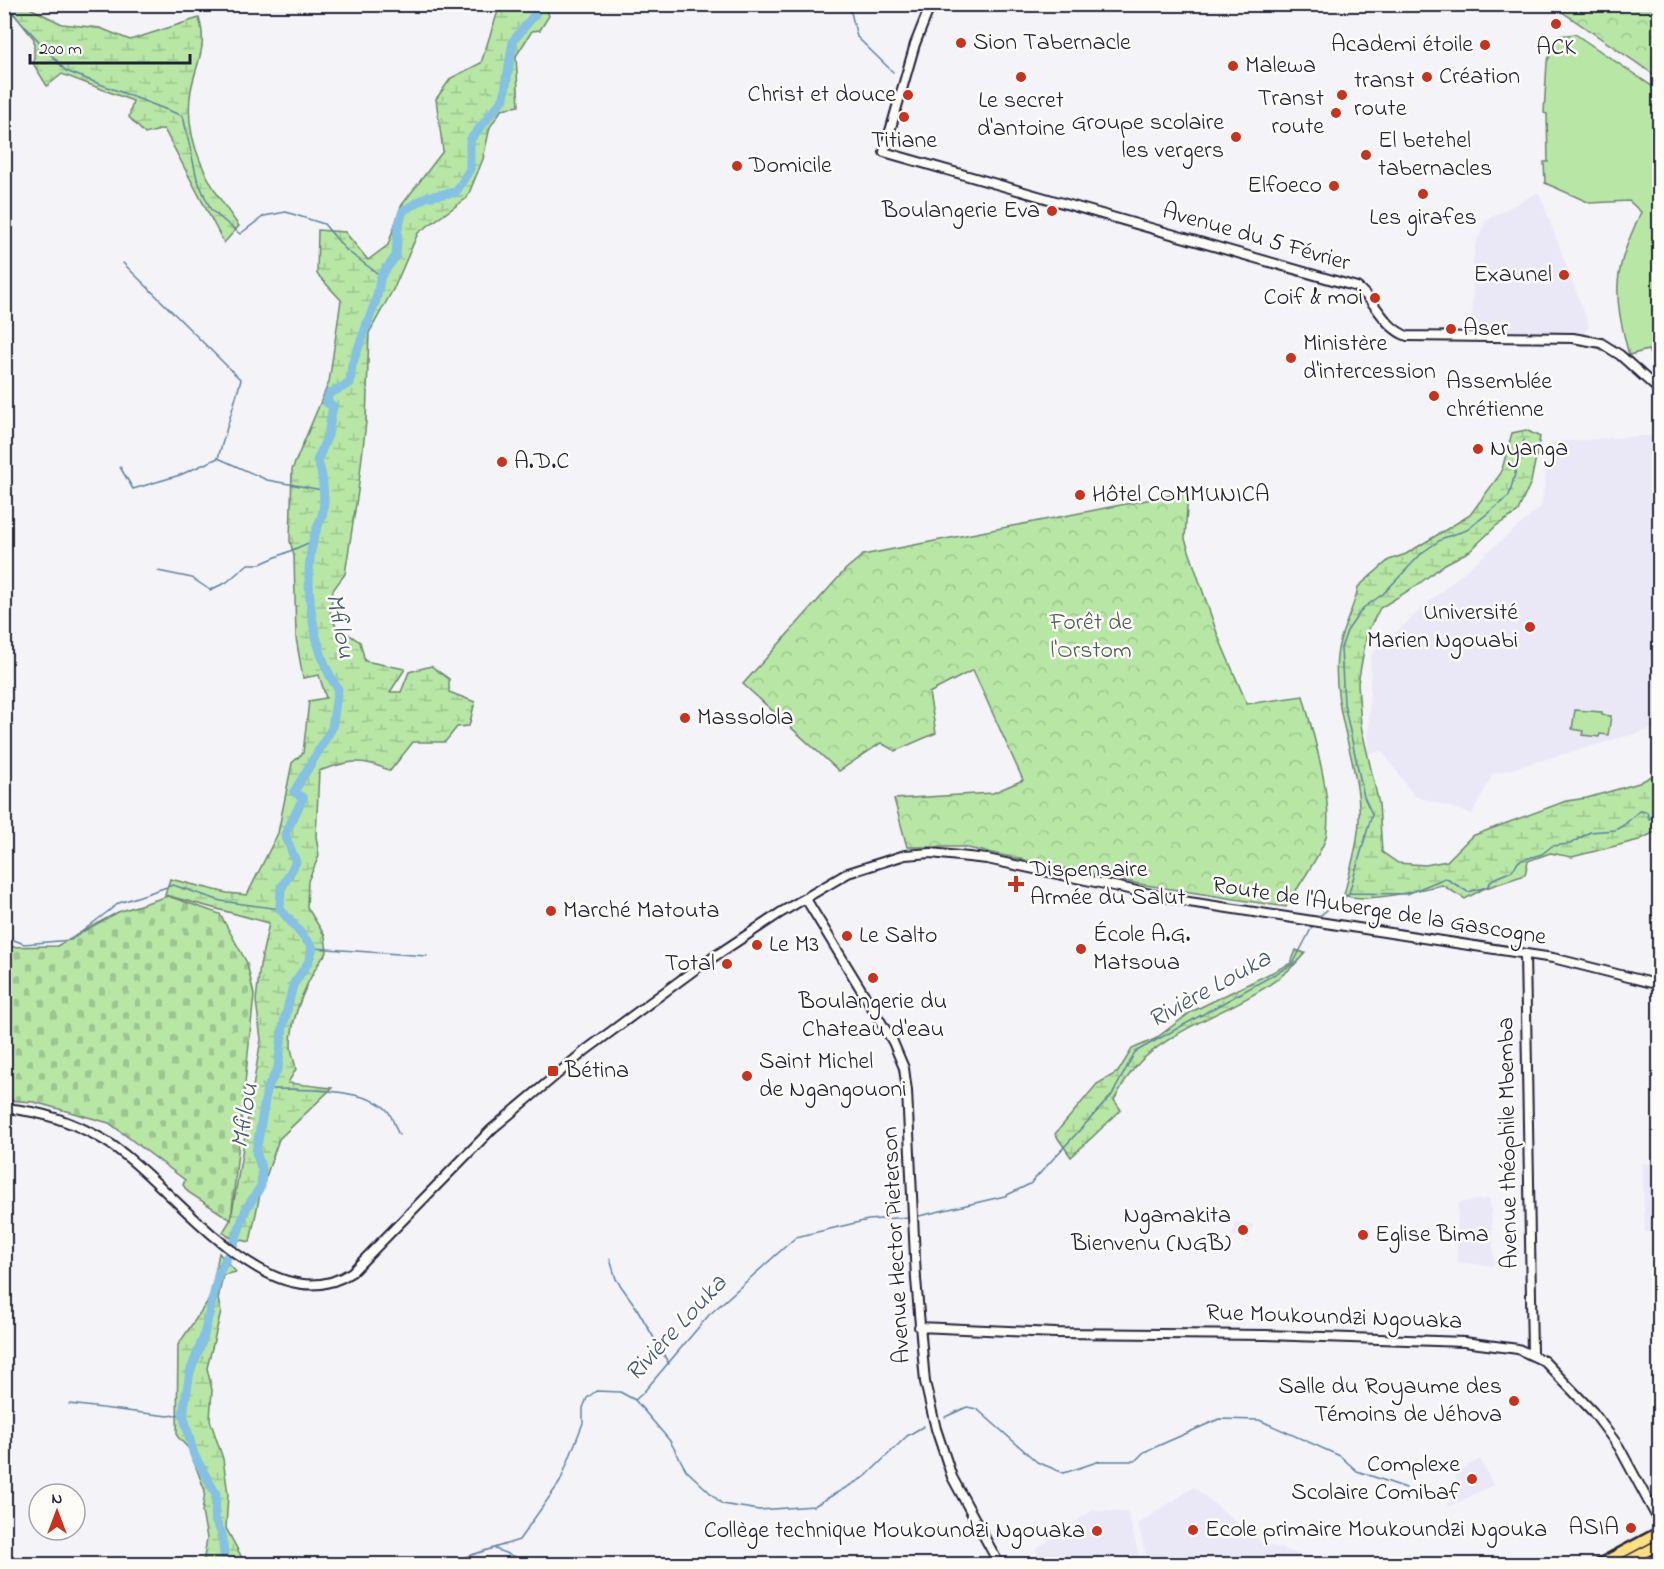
<svg xmlns="http://www.w3.org/2000/svg" width="1664" height="1569" font-family="'Indie Flower',sans-serif">
<style>
.built{fill:#eae8f7}
.forest{fill:url(#forest-crowns);stroke:#6c8470;stroke-width:1.5}
.wetland{fill:url(#wetland-marsh);stroke:#6c8470;stroke-width:1.5}
.cemetery{fill:url(#cemetery-stones);stroke:#6c8470;stroke-width:1.5}
.garden{fill:#b7e6a5;stroke:#6c8470;stroke-width:1.5}
.lines{fill:none;stroke-linecap:round;stroke-linejoin:round}
.stream{stroke:#5d81a0;stroke-width:1.5}
.river{stroke:#84c1e4;stroke-width:9}
.minor-casing{stroke:#22223b;stroke-width:12}
.major-casing{stroke:#22223b;stroke-width:14}
.minor{stroke:#fdfcf7;stroke-width:8}
.major{stroke:#fedf80;stroke-width:9}
.poi-dot{fill:#c8321e;stroke:#fdfcf7;stroke-width:2}
.labels{text-anchor:middle;dominant-baseline:central;stroke-width:5;stroke-linejoin:round;paint-order:stroke}
.poi-label{font-size:24px;fill:#22223b;stroke:#fdfcf7;text-anchor:start}
.street-label{font-size:24px;fill:#22223b;stroke:#fdfcf7}
.park-label{font-size:24px;fill:#4f5d5b;stroke:#fdfcf7}
.water-label{font-size:26px;font-style:italic;fill:#445a76;stroke:#fdfcf7}
</style>
<defs>
<pattern id="forest-crowns" width="20" height="18" patternUnits="userSpaceOnUse" patternTransform="scale(1.5)"><rect width="20" height="18" fill="#b7e6a5"/><path d="M2 6a3 3 0 1 1 6 0M12 15a3 3 0 1 1 6 0" fill="none" stroke="#9dc58f"/></pattern>
<pattern id="wetland-marsh" width="20" height="14" patternUnits="userSpaceOnUse" patternTransform="scale(1.5)"><rect width="20" height="14" fill="#b7e6a5"/><path d="M1 5h8M5 5V1M11 12h8M15 12V8" fill="none" stroke="#9dc58f"/></pattern>
<pattern id="cemetery-stones" width="16" height="16" patternUnits="userSpaceOnUse" patternTransform="scale(1.5)"><rect width="16" height="16" fill="#b7e6a5"/><path d="M2 7V4a2 2 0 0 1 4 0v3zM10 15v-3a2 2 0 0 1 4 0v3z" fill="#9dc58f"/></pattern>
</defs>
<rect width="100%" height="100%" fill="#f4f3f7"/>
<filter id="ink" filterUnits="userSpaceOnUse"><feTurbulence type="fractalNoise" baseFrequency=".0167" numOctaves="2"/><feDisplacementMap in="SourceGraphic" scale="12" xChannelSelector="R" yChannelSelector="G"/><feConvolveMatrix kernelMatrix="1 2 1 2 8 2 1 2 1" color-interpolation-filters="sRGB"/></filter>
<g filter="url(#ink)">
<!-- built -->
<path class="built" d="M1539 192 1589 326 1582 335 1472 333 1473 261 1475 247 1486 220Z
M1659 435V727L1493 774 1472 814 1414 796 1382 751 1368 754 1371 655 1432 599 1541 507 1550 442Z
M1659 1163 1660 1392 1654 1393 1653 1232H1645L1642 1164Z
M1490 1198 1494 1264 1492 1266 1457 1262 1458 1203Z
M1236 1222 1253 1225 1249 1239 1233 1236Z
M1480 1459 1493 1485 1447 1508 1457 1472Z
M1194 1487 1253 1536 1263 1543 1311 1558 1309 1564H1148L1138 1524Z
M1093 1510 1128 1513 1141 1564H1043L1036 1549Z"/>
<!-- forest -->
<path class="forest" d="M1552 5H1659V78Z
M1188 492 1185 539 1218 636 1247 704 1303 696C1312 730 1336 807 1325 840 1319 858 1296 889 1286 907L1139 884 963 847H907L894 799 993 793 1023 780 973 670 929 693 936 733 895 751 881 743 839 771 743 684 846 569 863 555Z"/>
<!-- wetland -->
<path class="wetland" d="M4 5H24L62 24 100 28 130 40 199 18C208 48 197 60 191 90 182 141 210 187 239 226L224 243 164 129 145 134 129 117 133 101 62 74 47 86 34 65V39L14 14 5 18Z
M500 5H545L549 16 540 30 532 31 516 56 519 106 502 109 490 127 483 159 467 198 418 233 395 286 369 333 366 422 358 491 345 574 333 590 330 616 336 626 360 642 365 661 405 669 390 692H401L409 672 431 666 449 679V692L475 702 469 726 457 727 445 742H413L390 771C362 757 348 761 319 771L316 836 319 856 308 881 307 907 325 936 327 952C309 974 291 1016 291 1045 291 1053 295 1062 296 1069L288 1083 332 1088 279 1139 260 1194 250 1242 229 1237 223 1232 231 1219 261 1039 256 1001 260 965 269 923 165 895 170 879 227 893 247 895 278 833 292 763 303 753 309 701 326 698 319 675 303 678 296 638 294 556 290 541 292 470 329 382 341 300 317 274 318 230 345 232 368 260 388 245 401 206 443 151 436 99 451 78 481 63Z
M1526 430 1540 437 1531 482 1517 513 1497 525 1470 551 1445 564 1416 586 1380 608 1367 633 1358 683 1361 726 1379 804 1382 852 1398 863 1425 865 1447 861 1472 836 1566 801 1587 798 1639 783 1659 772V830L1639 840 1572 857 1550 853 1528 861 1525 875 1483 889 1465 899 1442 885C1417 890 1367 904 1344 895 1351 865 1361 837 1359 805 1356 755 1332 707 1337 656 1339 631 1354 611 1358 587L1389 560 1406 554 1470 515 1501 473 1512 433Z
M1296 950 1305 953C1264 1004 1191 1015 1143 1059 1131 1070 1122 1086 1114 1100L1121 1110 1071 1157 1055 1134 1097 1084 1118 1072 1132 1049 1155 1039 1191 1012 1291 963Z
M219 1253 236 1272 223 1275 218 1299 221 1312 207 1368 212 1390 210 1420 223 1459 228 1494 226 1528 241 1556 240 1564H203L207 1538 202 1512 205 1491 189 1449 177 1436 178 1345 210 1298Z"/>
<!-- cemetery -->
<path class="cemetery" d="M168 896 220 914 247 963 254 995 231 1220 188 1192 183 1185 185 1180 109 1123 34 1102 5 1100V947L57 946 118 912Z"/>
<!-- garden -->
<path class="garden" d="M1575 34 1659 91V373L1648 350 1629 355C1612 290 1613 273 1641 212L1629 201 1590 203 1545 183 1544 162H1548L1547 114 1544 113 1547 62 1559 36Z
M1575 710 1602 712V715L1611 716 1608 735 1600 734 1599 737 1582 735 1583 731 1572 729Z"/>
<g class="lines">
<!-- stream -->
<path class="stream" d="M849 4 857 37 893 72
M4 9 14 14 66 71 183 116 197 179 211 210 240 234 264 216 286 212 324 224 346 250 381 276
M123 263 241 380 218 458
M120 467 133 489 180 475 218 458 267 480 322 490
M158 571 192 578 210 590 227 582 248 564H260L313 541
M1349 893 1372 814 1364 797 1344 703 1341 648 1347 631 1363 608 1383 594 1423 552 1443 538 1467 530 1509 496 1524 440
M1318 918C1326 908 1340 904 1349 893L1407 894 1445 878 1468 892 1487 887 1493 879 1512 871 1519 861 1542 854 1552 846 1570 844 1590 832 1615 830 1624 825 1639 811 1647 812 1649 819 1660 810
M4 936 24 944 71 940 119 903 173 885 221 901 280 909
M313 948 427 956
M267 1089C295 1089 367 1088 387 1110 392 1115 395 1128 399 1135
M919 1216 1005 1196 1030 1184 1112 1095 1135 1052 1293 964 1313 925
M610 1259 616 1279 636 1307 669 1364
M635 1400 670 1441 686 1470 722 1504 759 1510 814 1506 866 1476 907 1436 924 1426
M69 1404 168 1416 183 1414
M945 1417 967 1407 977 1409 1037 1462 1064 1473 1100 1461H1135L1144 1452 1219 1419 1259 1420 1340 1456 1357 1471 1406 1488
M495 1549 533 1564
M368 1564 373 1559 404 1564
M443 1564 519 1540 560 1482 583 1423V1408L587 1398 596 1391 620 1392 635 1400 642 1394 709 1315 796 1237 868 1220 909 1217"/>
<!-- river -->
<path class="river" d="M225 1564 222 1534 215 1520 216 1494 194 1455 183 1414 190 1372 203 1339 219 1272 233 1246 246 1209 261 1186 262 1170 256 1152 267 1089 278 1068 283 1027 293 985 308 963 313 948 280 909 281 889 296 862 285 835 303 798 294 792 332 728 338 689C313 653 303 585 313 541 315 531 321 521 323 511 325 500 323 469 317 461L328 435 333 406 326 402 329 394 350 383 352 365 376 300 381 276 396 256 398 228 403 211 426 197 456 192 470 169V140L504 98 513 41 535 14 537 4"/>
<defs>
<path id="minor" d="M931 4 915 44 884 152 1357 287C1377 302 1383 327 1407 336L1573 338 1601 343 1620 355 1660 391
M806 899 893 1042 904 1068 907 1091 916 1279 925 1382 936 1429 952 1477 999 1564
M1525 954 1532 1353
M4 1108C39 1111 74 1122 104 1140 169 1178 267 1329 352 1272L492 1129 586 1050 697 968 780 913 848 873 905 855 931 853 987 859 1189 902 1553 958 1660 985
M919 1327 1056 1333 1266 1335 1464 1342 1518 1349 1544 1361 1593 1412 1619 1447 1660 1523"/>
<path id="major" d="M1600 1564 1660 1532
M1622 1564 1660 1544"/>
</defs>
<!-- minor casing -->
<use href="#minor" class="minor-casing"/>
<!-- major casing -->
<use href="#major" class="major-casing"/>
<!-- minor -->
<use href="#minor" class="minor"/>
<!-- major -->
<use href="#major" class="major"/>
</g>
</g>
<!-- markers -->
<g class="poi-dot">
<circle cx="1556" cy="24" r="6"/>
<circle cx="961" cy="43" r="6"/>
<circle cx="1485" cy="45" r="6"/>
<circle cx="1233" cy="66" r="6"/>
<circle cx="1021" cy="77" r="6"/>
<circle cx="1427" cy="77" r="6"/>
<circle cx="908" cy="95" r="6"/>
<circle cx="1342" cy="95" r="6"/>
<circle cx="1336" cy="113" r="6"/>
<circle cx="904" cy="117" r="6"/>
<circle cx="1236" cy="137" r="6"/>
<circle cx="1366" cy="155" r="6"/>
<circle cx="737" cy="166" r="6"/>
<circle cx="1334" cy="186" r="6"/>
<circle cx="1423" cy="194" r="6"/>
<circle cx="1052" cy="211" r="6"/>
<circle cx="1564" cy="275" r="6"/>
<circle cx="1375" cy="298" r="6"/>
<circle cx="1451" cy="329" r="6"/>
<circle cx="1291" cy="358" r="6"/>
<circle cx="1434" cy="396" r="6"/>
<circle cx="1478" cy="449" r="6"/>
<circle cx="502" cy="462" r="6"/>
<circle cx="1080" cy="495" r="6"/>
<circle cx="1530" cy="627" r="6"/>
<circle cx="685" cy="718" r="6"/>
<path d="M1013 875h6v6h6v6h-6v6h-6v-6h-6v-6h6z"/>
<circle cx="551" cy="911" r="6"/>
<circle cx="847" cy="936" r="6"/>
<circle cx="757" cy="945" r="6"/>
<circle cx="1081" cy="949" r="6"/>
<circle cx="727" cy="964" r="6"/>
<circle cx="873" cy="978" r="6"/>
<rect x="547" y="1065" width="12" height="12" rx="3"/>
<circle cx="747" cy="1076" r="6"/>
<circle cx="1243" cy="1230" r="6"/>
<circle cx="1363" cy="1235" r="6"/>
<circle cx="1514" cy="1401" r="6"/>
<circle cx="1472" cy="1479" r="6"/>
<circle cx="1631" cy="1528" r="6"/>
<circle cx="1193" cy="1530" r="6"/>
<circle cx="1097" cy="1531" r="6"/>
</g>
<g class="labels">
<!-- poi labels -->
<g class="poi-label">
<text x="973" y="43">Sion Tabernacle</text>
<text x="1473" y="45" text-anchor="end">Academi étoile</text>
<text x="1556" y="48" text-anchor="middle">ACK</text>
<text x="1245" y="66">Malewa</text>
<text x="1439" y="77">Création</text>
<text x="1354" y="81">transt<tspan x="1354" dy="28">route</tspan></text>
<text x="896" y="95" text-anchor="end">Christ et douce</text>
<text x="1324" y="99" text-anchor="end">Transt<tspan x="1324" dy="28">route</tspan></text>
<text x="1021" y="101" text-anchor="middle">Le secret<tspan x="1021" dy="28">d'antoine</tspan></text>
<text x="1224" y="123" text-anchor="end">Groupe scolaire<tspan x="1224" dy="28">les vergers</tspan></text>
<text x="904" y="141" text-anchor="middle">Titiane</text>
<text x="1378" y="141">El betehel<tspan x="1378" dy="28">tabernacles</tspan></text>
<text x="749" y="166">Domicile</text>
<text x="1322" y="186" text-anchor="end">Elfoeco</text>
<text x="1040" y="211" text-anchor="end">Boulangerie Eva</text>
<text x="1423" y="218" text-anchor="middle">Les girafes</text>
<text x="1552" y="275" text-anchor="end">Exaunel</text>
<text x="1363" y="298" text-anchor="end">Coif &amp; moi</text>
<text x="1463" y="329">Aser</text>
<text x="1303" y="344">Ministère<tspan x="1303" dy="28">d'intercession</tspan></text>
<text x="1446" y="382">Assemblée<tspan x="1446" dy="28">chrétienne</tspan></text>
<text x="1490" y="449">Nyanga</text>
<text x="514" y="462">A.D.C</text>
<text x="1092" y="495">Hôtel COMMUNICA</text>
<text x="1518" y="613" text-anchor="end">Université<tspan x="1518" dy="28">Marien Ngouabi</tspan></text>
<text x="697" y="718">Massolola</text>
<text x="1030" y="870">Dispensaire<tspan x="1030" dy="28">Armée du Salut</tspan></text>
<text x="563" y="911">Marché Matouta</text>
<text x="1093" y="935">École A.G.<tspan x="1093" dy="28">Matsoua</tspan></text>
<text x="859" y="936">Le Salto</text>
<text x="769" y="945">Le M3</text>
<text x="715" y="964" text-anchor="end">Total</text>
<text x="873" y="1002" text-anchor="middle">Boulangerie du<tspan x="873" dy="28">Chateau d'eau</tspan></text>
<text x="759" y="1062">Saint Michel<tspan x="759" dy="28">de Ngangouoni</tspan></text>
<text x="565" y="1071">Bétina</text>
<text x="1231" y="1216" text-anchor="end">Ngamakita<tspan x="1231" dy="28">Bienvenu (NGB)</tspan></text>
<text x="1375" y="1235">Eglise Bima</text>
<text x="1502" y="1387" text-anchor="end">Salle du Royaume des<tspan x="1502" dy="28">Témoins de Jéhova</tspan></text>
<text x="1460" y="1465" text-anchor="end">Complexe<tspan x="1460" dy="28">Scolaire Comibaf</tspan></text>
<text x="1619" y="1528" text-anchor="end">ASIA</text>
<text x="1205" y="1530">Ecole primaire Moukoundzi Ngouka</text>
<text x="1085" y="1531" text-anchor="end">Collège technique Moukoundzi Ngouaka</text>
</g>
<!-- street labels -->
<g class="street-label">
<text transform="translate(1256 238) rotate(16)">Avenue du 5 Février</text>
<text transform="translate(1379 912) rotate(9)">Route de l'Auberge de la Gascogne</text>
<text transform="translate(1509 1143) rotate(-91)">Avenue théophile Mbemba</text>
<text transform="translate(897 1245) rotate(-93)">Avenue Hector Pieterson</text>
<text transform="translate(1334 1318) rotate(2)">Rue Moukoundzi Ngouaka</text>
</g>
<!-- park labels -->
<g class="park-label">
<text x="1091" y="623">Forêt de<tspan x="1091" dy="28">l'Orstom</tspan></text>
</g>
<!-- water labels -->
<g class="water-label">
<text transform="translate(339 626) rotate(78)">Mfilou</text>
<text transform="translate(1210 990) rotate(-29)">Rivière Louka</text>
<text transform="translate(246 1116) rotate(-81)">Mfilou</text>
<text transform="translate(677 1329) rotate(-47)">Rivière Louka</text>
</g>
</g>
<!-- margin -->
<rect width="1664" height="1569" fill="none" stroke="#fdfcf7" stroke-width="24"/>
<rect x="12" y="12" width="1640" height="1545" fill="none" stroke="#22223b" stroke-width="2" filter="url(#ink)"/>
<!-- north arrow -->
<g transform="translate(57 1512)"><circle r="28" fill="#fdfcf7" stroke="#a5a5ac" stroke-width="1.5"/>
<path d="M0-4.5L10 22L0 15L-10 22Z" fill="#c8321e"/>
<text y="-9" font-size="16" font-weight="bold" text-anchor="middle" fill="#22223b">N</text>
</g>
<!-- scale -->
<path d="M30 54v9h160v-9" fill="none" stroke="#22223b" stroke-width="3"/>
<text x="39" y="54" font-size="18" fill="#22223b" stroke="#fdfcf7" stroke-width="4.5" paint-order="stroke">200 m</text>
</svg>
